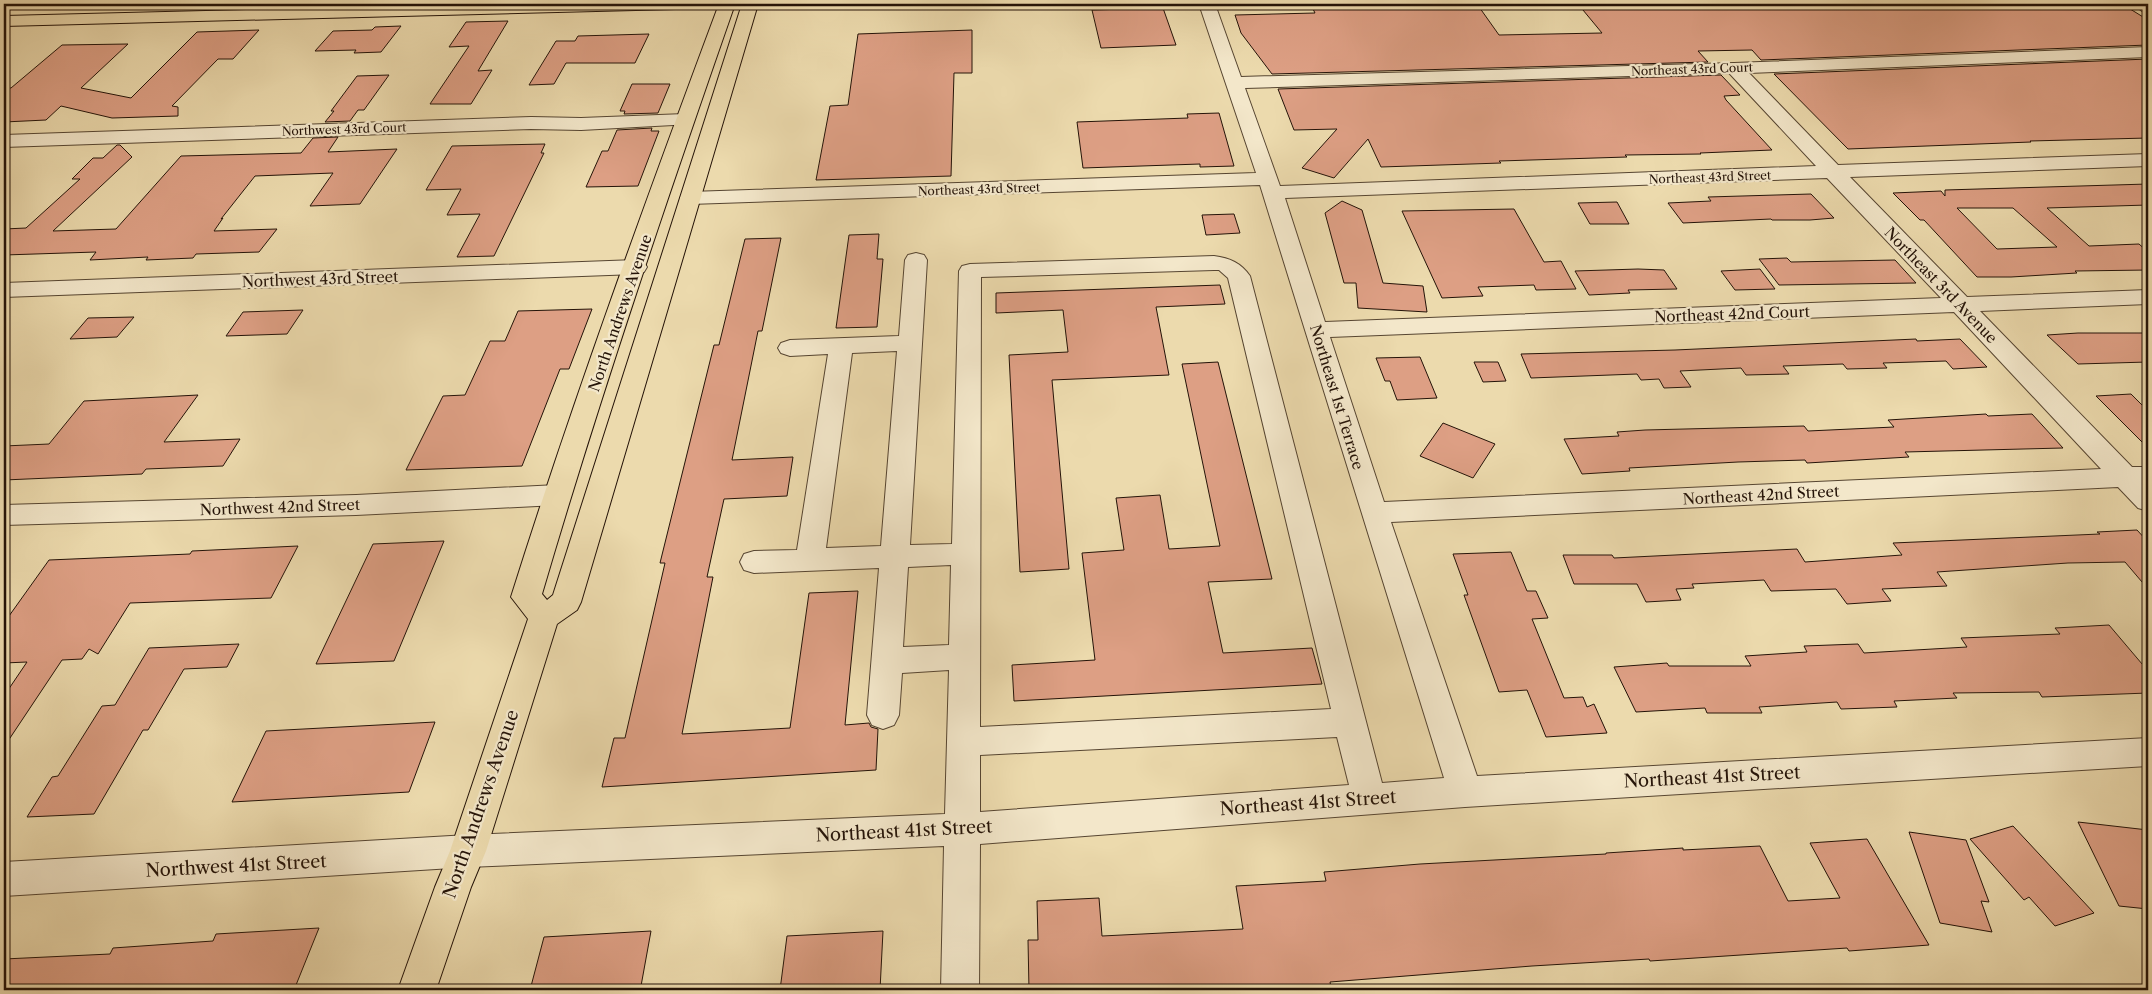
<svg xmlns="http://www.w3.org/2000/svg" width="2152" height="994" font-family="'Libre Caslon Text',serif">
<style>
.building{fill:#dd9f84;stroke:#241308;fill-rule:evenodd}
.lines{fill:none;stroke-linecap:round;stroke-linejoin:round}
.minor-casing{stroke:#564531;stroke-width:2}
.major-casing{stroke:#241308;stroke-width:2}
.minor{fill:#f3e7ca;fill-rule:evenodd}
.major{fill:#ecdaad;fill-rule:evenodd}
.labels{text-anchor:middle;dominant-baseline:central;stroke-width:4.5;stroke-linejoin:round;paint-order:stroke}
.far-street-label{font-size:12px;fill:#241308;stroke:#f3e7ca}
.street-label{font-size:15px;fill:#241308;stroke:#f3e7ca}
.near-street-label{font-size:18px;fill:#241308;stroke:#f3e7ca}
</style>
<rect width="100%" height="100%" fill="#ecdaad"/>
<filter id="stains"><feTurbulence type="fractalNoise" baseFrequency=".004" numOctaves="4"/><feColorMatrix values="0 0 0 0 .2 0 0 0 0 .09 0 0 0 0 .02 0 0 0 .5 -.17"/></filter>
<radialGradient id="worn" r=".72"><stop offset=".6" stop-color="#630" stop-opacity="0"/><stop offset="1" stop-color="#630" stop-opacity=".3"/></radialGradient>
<!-- building -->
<path class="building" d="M1357 4H1477L1499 35 1602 33 1578 4H2122L2148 20V45L1761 60 1752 50 1698 51 1708 62 1272 74 1241 33 1235 15 1315 13 1311 5Z
M1163 8 1176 45 1101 48 1092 10Z
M508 21 478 71 492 70 471 104H430L469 46 449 47 466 22Z
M401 26 381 52 354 53 356 50 315 51 333 31 372 30 375 27Z
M259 30 233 59H218L172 106 178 107V116L112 118 61 106 46 120 4 122V88H11L62 45 128 44 81 88 131 98 197 32Z
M972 30V73H954L951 176 816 180 830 106 848 105 858 34Z
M649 34 635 63H566L554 84 529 85 556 41H575L578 36Z
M2148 59V138L2030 141 2031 142 1848 149 1774 74Z
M389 75 364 110H358L350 121 325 122 334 111H331L357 76Z
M1721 75 1740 95 1724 96 1726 100 1772 150 1700 153 1701 154 1625 155 1627 157 1499 161 1501 163 1381 167 1368 139 1334 178 1302 168 1337 129 1294 130 1278 89Z
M632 84H670L658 113 624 114 625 111H620Z
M1219 113 1234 166 1200 167V164L1083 168 1077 122 1188 118 1187 114Z
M652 128 651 131H659L638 186 586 187 602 151H608L617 130Z
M338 137 328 152 397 149 360 204 310 206 333 173 255 176 221 219 223 218 214 231 277 229 259 252 196 254 193 258 146 260 148 257 90 260 96 252 4 255V229L26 228 80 179H72L93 158H103L117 145H120L132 157 53 231 116 229 181 156 301 153 313 138Z
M545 144 541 153H544L494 256 457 257 480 214 447 215 461 189 426 190 452 146Z
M2148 184V205L2047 208 2089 246 2139 244 2148 252V270L2075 271 2077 273 2011 277H1977L1924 220H1920L1893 193 1941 191 1945 196V190ZM1957 208H2013L2057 247 1997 249Z
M1811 194 1834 218 1810 220H1772L1771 219 1683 223 1668 203 1711 201 1708 197Z
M1342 201 1362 210 1383 283 1423 286 1427 312 1358 308 1356 283H1344L1325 213Z
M1617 202 1629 224H1590L1578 203Z
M1514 209 1544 262 1561 261 1576 289 1536 290 1534 285 1478 287 1483 296 1442 298 1402 211Z
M1234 214 1240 233 1206 235 1202 215Z
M879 234 877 259H883L877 327 836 328 849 235Z
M781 238 762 331H758L732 460 793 457 787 496 724 499 707 577H713L682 734 790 728 809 593 858 591 845 725 869 723 871 727 878 729 876 770 602 787 614 738H625L665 563H660L714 345H719L745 239Z
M1787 258 1791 262 1895 260 1916 283 1779 285 1759 259Z
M1638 269 1664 270 1677 289 1628 290 1630 293 1589 295 1575 271Z
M1760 269 1775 289 1735 290 1721 271Z
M1220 285 1225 304 1156 307 1169 375 1052 380 1069 569 1020 572 1009 355 1068 352 1063 310 996 313V293Z
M592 309 569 369H560L522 466 406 470 443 396 465 395 490 341H505L518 311Z
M303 310 287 334 226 336 243 312Z
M134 317 117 337 70 339 88 318Z
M2078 333H2142L2148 339V362L2078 364 2047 335Z
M1916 339 1917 341 1960 339 1987 367 1953 369 1946 361 1883 363 1887 368 1847 369 1843 364 1783 366 1789 374 1746 375 1741 368 1680 371 1691 387 1664 388 1659 379 1641 380 1637 374 1531 378 1521 354 1675 350Z
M1420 357 1437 398 1397 400 1390 381H1385L1376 358Z
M1218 362 1272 579 1208 582 1223 653 1312 648 1322 684 1014 701 1012 665 1095 660 1082 553 1124 550 1116 498 1160 495 1169 549 1220 546 1182 364Z
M1474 362H1498L1506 381 1483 382Z
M2131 394 2148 411V448L2096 396Z
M198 395 164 442 240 439 223 466 146 469 142 474 4 480V446L49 444 84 401Z
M1986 414 1988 416 2032 414 2063 448 1905 452 1909 457 1807 463 1805 460 1738 462 1629 468 1630 471 1582 474 1564 439 1619 436 1617 432 1645 430 1804 426 1808 431 1894 427 1888 420Z
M1443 423 1495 444 1473 478 1420 456Z
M2137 530 2148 542V589L2125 562 2068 563 1937 572 1947 586 1882 589 1891 601 1847 604 1836 589 1771 591 1764 580 1692 584 1694 588 1676 589 1681 600 1646 602 1637 584H1574L1563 555H1612L1614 558 1797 549 1805 562 1902 555 1893 543 2100 534 2097 532Z
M444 541 394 661 316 664 373 544Z
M298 546 271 598 130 603 98 654 89 649 82 659 62 660 4 747V696L27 662 4 663V623L49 560 190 554 192 551Z
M1511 552 1527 591H1536L1548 618 1532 619 1564 698 1583 697 1587 707 1594 704 1607 733 1546 737 1527 690 1499 692 1464 595H1468L1453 554Z
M2109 625 2148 671V693L2042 697 2039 692 1953 693 1957 698 1894 701 1897 707 1841 709 1837 702 1759 707 1762 713H1707L1705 708 1636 712 1614 667 1667 663 1669 666H1751L1745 656 1807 652 1804 646 1858 644 1864 653 1967 647 1961 638 2060 634 2055 628Z
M239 644 227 667 184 669 148 730H143L94 814 27 817 52 777 58 776 102 706 115 705 149 648Z
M435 722 409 792 232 802 266 731Z
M2078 822 2148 830V909L2119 906Z
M2013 826 2094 913 2055 926 2029 897 2024 900 1970 839Z
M1909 832 1966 840 1989 902 1981 901 1992 932 1940 923Z
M1867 839 1929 945 1849 951 1847 948 1650 961 1649 959 1532 966 1330 982 1331 987 1274 990H1029L1028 940H1038L1037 901 1099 898 1102 936 1243 929 1236 886 1326 881 1324 872 1420 864 1606 854V853L1683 848V850L1760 846 1788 901 1840 898 1810 843Z
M319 928 294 990H4V959L110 954 113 948 213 941 216 934Z
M651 931 641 986 571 990H530L544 937Z
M883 931 880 990H780L787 936Z"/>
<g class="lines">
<defs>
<path id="minor" d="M267 4H284L272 18H260L258 14Z
M1199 4H1215L1241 77 1734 63 2148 47V57L1749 73 1838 165 2148 154V166L1850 177 1967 297 2148 290V304L1980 311 2132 467H2148V511L2138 508 2118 487 1391 522 1477 776 2148 738V766L1465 807 980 844 979 990H941L944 846 468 867 4 896V862L468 835 945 814 949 670 902 673 899 715 894 725 883 729 872 725 867 715 879 568 754 573 744 570 740 562 744 554 754 551 797 550 828 354 790 356 781 353 778 348 781 343 790 340 899 336 905 260 908 255 916 253 924 255 927 260 910 545 952 544 959 271 962 266 970 264 1214 256C1230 258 1241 263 1250 276L1382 783 1444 778 1260 185 690 204 683 202 680 198 683 194 690 192 1256 173ZM1729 73 1816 166 1280 186 1245 88ZM1827 178 1941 298 1325 322 1285 198ZM1214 270H1219L1228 278 1331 709 980 727 981 277ZM1954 312 2101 469 1384 502 1330 337ZM897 351 881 546 826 548 852 353ZM951 565 949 645 903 647 908 567ZM1337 737 1349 785 980 812V755Z
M2133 4H2148V13L2142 11Z
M685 114 692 116 694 120 692 124 581 130 531 129 4 147V135L531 117 581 118Z
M636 260 644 262 647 267 644 272 636 274 4 297V283Z
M557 485 567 488 571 495 567 502 557 505 356 515 4 525V505L356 495Z"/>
<path id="major" d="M490 4H683L681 7 675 9 4 26V16Z
M719 4H735C667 199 600 396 542 594L547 600 553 595 742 4H758L581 602 577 610 557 624 486 851 471 887 436 990H398L435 887 450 851 528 619 511 597C574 397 646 200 719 4Z"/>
</defs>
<!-- minor casing -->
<use href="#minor" class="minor-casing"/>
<!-- major casing -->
<use href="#major" class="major-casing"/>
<!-- minor -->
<use href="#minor" class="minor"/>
<!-- major -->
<use href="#major" class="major"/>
</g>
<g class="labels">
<!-- far-street labels -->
<g class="far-street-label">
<text transform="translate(1692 69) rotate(-2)">Northeast 43rd Court</text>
<text transform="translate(344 129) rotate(-2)">Northwest 43rd Court</text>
<text transform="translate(1710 177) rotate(-2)">Northeast 43rd Street</text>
<text transform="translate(979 189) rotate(-2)">Northeast 43rd Street</text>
</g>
<!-- street labels -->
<g class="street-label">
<text transform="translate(320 279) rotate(-2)">Northwest 43rd Street</text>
<text transform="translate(1941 285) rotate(46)">Northeast 3rd Avenue</text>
<text transform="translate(620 313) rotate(-71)">North Andrews Avenue</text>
<text transform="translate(1732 314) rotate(-2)">Northeast 42nd Court</text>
<text transform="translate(1337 397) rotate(73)">Northeast 1st Terrace</text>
<text transform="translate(1761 495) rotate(-3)">Northeast 42nd Street</text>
<text transform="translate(280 507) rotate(-2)">Northwest 42nd Street</text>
</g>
<!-- near-street labels -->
<g class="near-street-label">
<text transform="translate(1712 777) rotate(-3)">Northeast 41st Street</text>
<text transform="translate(1308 803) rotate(-4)">Northeast 41st Street</text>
<text transform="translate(481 804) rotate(-71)">North Andrews Avenue</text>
<text transform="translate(904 831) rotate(-3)">Northeast 41st Street</text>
<text transform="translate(236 866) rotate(-3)">Northwest 41st Street</text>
</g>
</g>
<!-- margin -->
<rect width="2152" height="994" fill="none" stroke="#ecdaad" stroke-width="20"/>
<rect x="5" y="5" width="2142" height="984" fill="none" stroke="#241308" stroke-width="2.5"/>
<rect x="10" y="10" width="2132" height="974" fill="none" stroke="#241308"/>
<rect width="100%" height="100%" filter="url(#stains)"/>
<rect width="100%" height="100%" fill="url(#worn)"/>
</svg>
